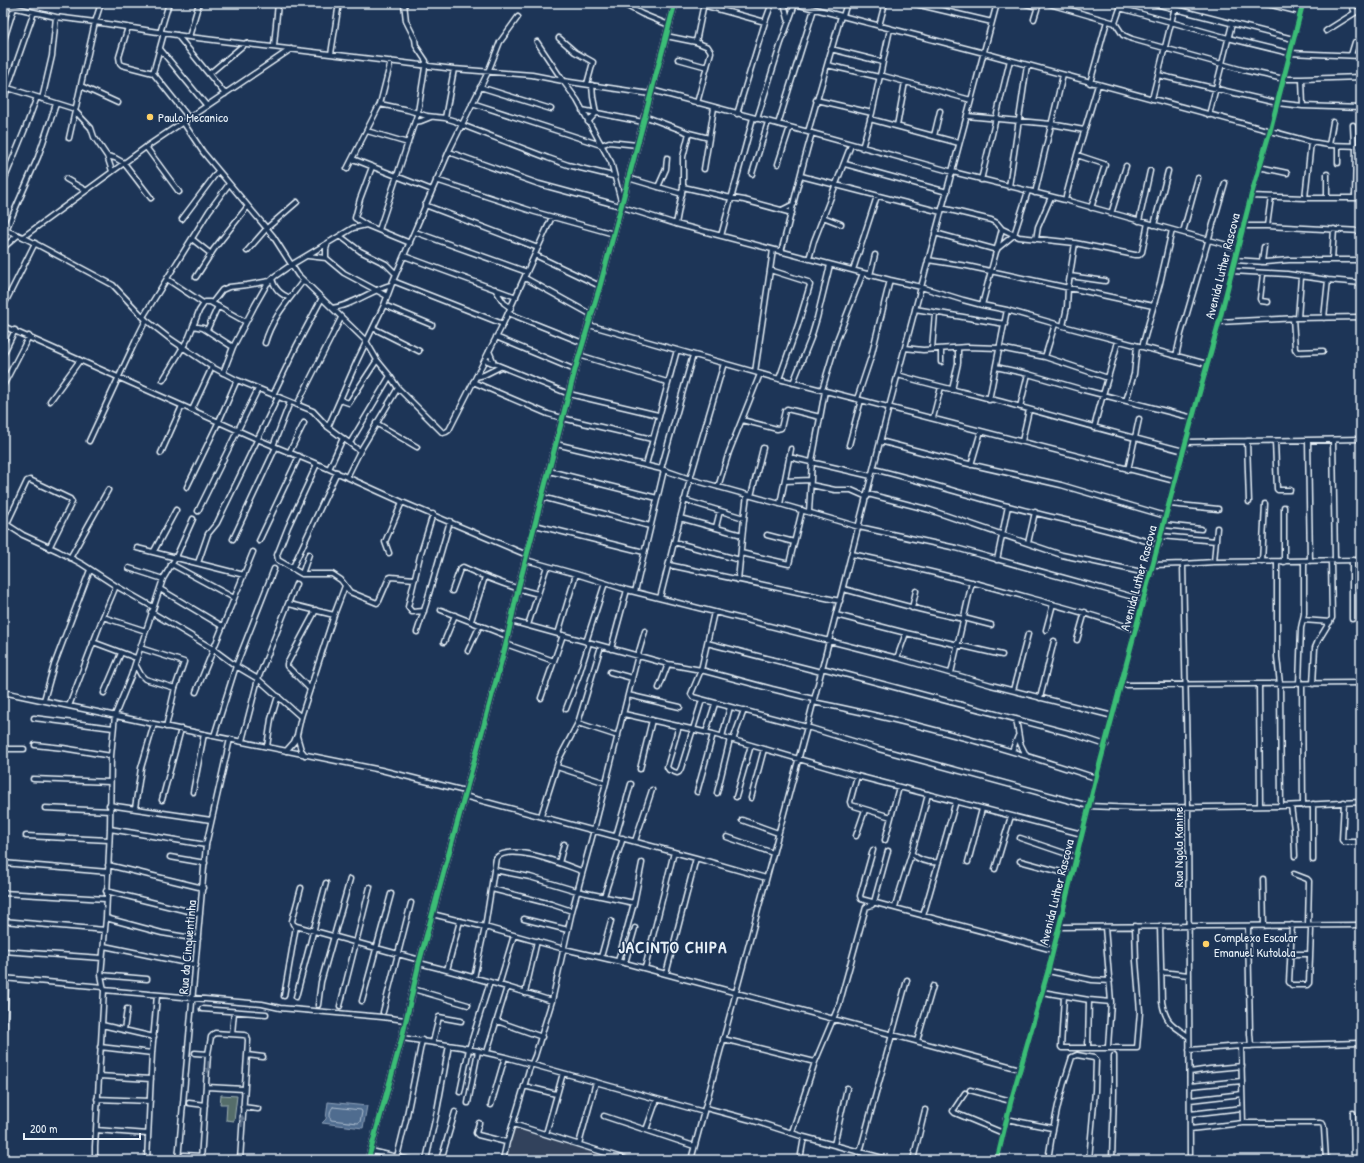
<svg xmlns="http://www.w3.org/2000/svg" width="1364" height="1163" font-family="'Patrick Hand',sans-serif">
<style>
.built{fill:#30425c}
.green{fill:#546d6a;stroke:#9eafb1}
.water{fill:#506c8f;stroke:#8da1b9}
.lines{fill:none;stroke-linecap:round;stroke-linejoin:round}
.shore{stroke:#abbcce;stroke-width:1}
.minor-casing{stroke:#e8f1f8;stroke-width:7}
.tertiary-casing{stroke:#e8f1f8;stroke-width:8}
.minor{stroke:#1d3557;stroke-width:4}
.tertiary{stroke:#1d3557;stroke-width:5}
.cycleway-casing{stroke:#1d3557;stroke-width:8}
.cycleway{stroke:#3abd76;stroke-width:5}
.oneway{fill:#64778f}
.poi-dot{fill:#ffd166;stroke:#1d3557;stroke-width:1.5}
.labels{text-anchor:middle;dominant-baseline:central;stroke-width:3;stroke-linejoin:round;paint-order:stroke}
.poi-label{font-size:13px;fill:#e8f1f8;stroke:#1d3557;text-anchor:start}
.street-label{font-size:13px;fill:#e8f1f8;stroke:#1d3557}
.district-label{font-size:17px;font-weight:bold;letter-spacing:1px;fill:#e8f1f8;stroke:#1d3557}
</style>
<rect width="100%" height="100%" fill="#1d3557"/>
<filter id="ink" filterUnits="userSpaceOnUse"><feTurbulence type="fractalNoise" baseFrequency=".025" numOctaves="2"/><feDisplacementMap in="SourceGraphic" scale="8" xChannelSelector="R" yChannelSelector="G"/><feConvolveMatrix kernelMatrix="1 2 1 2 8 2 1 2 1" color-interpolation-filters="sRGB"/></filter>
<g filter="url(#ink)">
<!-- built -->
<path class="built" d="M514 1126 599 1153 597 1160H506Z"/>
<!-- green -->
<path class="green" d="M221 1095 237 1096 234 1121 226 1120 227 1104H220Z"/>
<!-- water -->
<path class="water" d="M328 1102 367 1106 363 1128 322 1123 326 1119Z"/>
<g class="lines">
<!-- shore -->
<path class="shore" d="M333 1107 361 1110 362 1112 360 1122 358 1123 331 1120C329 1117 330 1109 333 1107Z"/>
<defs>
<path id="minor" d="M621 3 642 14 669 25
M784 3 788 19
M792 3 984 53 1311 142 1329 145 1361 146
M911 3 992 22
M1023 3 1038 7
M1046 3 1115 23 1123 35 1132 39 1243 70 1284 79H1302L1361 77
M1152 3 1293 39
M1263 3 1300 12
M1351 3 1355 13
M3 5 56 17 95 22 189 37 454 69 532 75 563 81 650 94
M703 5 765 22
M1120 8 1228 38 1289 53 1361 56
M843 16 847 3
M1034 19 1039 3
M1115 23 1122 3
M879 26 885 3
M128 27 119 57 120 63 122 65 153 73 189 118
M1326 31 1361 9
M160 33 169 3
M177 35 225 94
M666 36 696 42
M189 37 199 3
M559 38 575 52 593 62 587 84
M537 42 563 81 577 100 608 157 611 162 622 205
M3 43 14 8
M274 46 278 3
M160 49 207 106
M831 49 883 62
M331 54 339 3
M1351 55 1355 42
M678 59 707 67
M827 65 879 77
M153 73 164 33
M209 74 246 43
M880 75 971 100
M1158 75 1277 103 1303 106 1361 108
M1302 79 1303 106
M1090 83 1107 21
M81 86 118 103
M480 87 551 109
M8 88 75 109
M651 90 808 132 953 172 1065 200 1238 248
M42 99 52 56 56 17
M1152 99 1176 3
M816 100 872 113
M3 101 34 12
M472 103 601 145 609 142 637 145
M697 103 711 52 708 47 696 42 704 3
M380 104 408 110 427 116 445 118 455 121 462 125 548 158 568 165 613 176
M582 110 643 122
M75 111 91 128 94 137 107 156 112 171
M737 114 765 22 772 3
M1209 115 1232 24
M644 116 689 133 709 138
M967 116 1051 124 1084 130
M445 118 454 69
M757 119 781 43 795 4
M870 119 959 143
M183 122 203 152 273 236 298 275 366 341 377 360 390 376 398 388 443 433 446 432 449 430 503 324 552 217
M415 122 421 121 431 117
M588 122 596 113 593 97 592 85
M778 124 814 9
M1353 125 1354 146
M897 126 905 82
M367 131 408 143
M808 132 841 16
M934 136 940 111
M69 138 95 22 101 3
M1329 145 1333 122
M146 147 179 192
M862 148 872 113 890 29
M449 152 539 184 613 204 676 224 890 280 921 287 963 300 982 305 1007 310 1063 326 1207 364
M1077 155 1104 164 1105 165 1091 208
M107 156 115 158 124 163 151 198
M353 159 432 190
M1338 163V146
M778 164 790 127
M845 164 947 192
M372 167 360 199 355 218 366 225 410 243
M1259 167 1287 173
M347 169 380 104 391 61
M704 169 714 108
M752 174 768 122
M1327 174V198
M801 176 941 212
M628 178 682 194
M66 179 85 190
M436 180 535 212 614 234
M981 180 1010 60
M3 183 25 129 37 97
M658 187 666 169 667 158
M683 187 727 197 744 200 792 213
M1009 187 1027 65
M1035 193 1063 75
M1251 196 1305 198H1361
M1305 198 1311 142
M1355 198 1356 146
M1065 200 1077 155 1098 85
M425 205 538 248
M942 208 991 220 997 223 1002 229 1019 237 1075 243 1135 255H1139L1142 252 1148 223
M782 210 794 204
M1111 214 1126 166
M823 217 841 224
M182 219 218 171
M1139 221 1150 171
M676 224 683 187V157L689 133
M1154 225 1168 171
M1244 226H1267L1361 231
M1267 226 1271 197
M3 229 23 237 113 285 146 320 169 338 212 367 237 380 313 411 328 427 360 451
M6 230 38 157 56 104
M379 230 418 112 426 61 416 46 415 39 406 21 404 3
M415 232 527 272
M1183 232 1198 178
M935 233 997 250
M340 236 360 251 386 264 396 274
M721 236 753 118
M23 237 146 147 291 49
M192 239 211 254
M1036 239 1038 227 1051 197
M3 248 18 235
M998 248 1014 235 1028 191
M247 251 267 228 297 202
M781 252C792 212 800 172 812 133
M535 255 600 286
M308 256 326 258 344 273 387 296
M404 256 516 297
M326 258V249L328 243
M809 259 814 241 851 145
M928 260 967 266 1153 306
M1235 260 1265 262 1289 260H1361
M1332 260 1334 229
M1262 262 1264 247
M770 270 808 282 810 285 798 325 779 379
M853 270 877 196
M1232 271 1287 274 1328 280 1361 283
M1263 274 1260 299 1261 301 1268 302
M870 275 875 255
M1070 276 1105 281
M196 277 214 249 248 206
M525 278 592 315
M167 279 203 303
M272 279C275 289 280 294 290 298
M393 281 503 324
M495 289 504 303 511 308
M212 303 222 290 229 287 247 285 270 281
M384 305 432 325
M982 305 1002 229
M3 307 35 243
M332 308C352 306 371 290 391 285
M915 309 1005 324
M508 313 583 343
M143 317 209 211 229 184
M1293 318 1295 349 1297 352 1323 351
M1298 318 1301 277
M1324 318 1328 280
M1219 322 1298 318 1361 317
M589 325 779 379 1175 481
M3 326 257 439 329 469 402 502 527 555
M193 326 203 328 233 347
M1063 326 1067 307 1068 288 1075 243
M373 328 419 351
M207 330 218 306
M496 337 575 370
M265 343C272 318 288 301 303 281
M1142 347 1160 283 1172 230
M905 348 923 350 967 347 1000 348 1045 357 1108 378
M932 349 935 313
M489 351 494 363
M3 355 15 330
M579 355 667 382
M1176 356 1181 334 1225 183
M1045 357 1055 324
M485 360 569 394 658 415
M941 362V349
M996 367 1028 374 1080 389 1193 418
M755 372 773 250
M223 373 233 347 255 305 267 284 275 276 291 265 353 228 366 225
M898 375C935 386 973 394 1010 404 1068 420 1126 436 1184 451
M476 377 484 375 500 367
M163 380 189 337 199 311 205 302H210L246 322
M473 382 548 414 562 418 652 439
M793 383 811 338 817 318 830 265
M3 386 29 336
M822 390 837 340 863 273
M952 390 958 363V348
M273 395 296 347 322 298
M857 399 871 357 890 280
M340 400 349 403 377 360
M989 400 1007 310
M50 401 80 360
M1126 401 1134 374 1137 346
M297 405 341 318
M1020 407 1028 374
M192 410 212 367
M933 418 941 387
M742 420 777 429 781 428 785 411 787 409 820 417
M376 423 417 447
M328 427 357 361 384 305 393 281 450 149 488 72 500 42 518 17
M1094 428C1101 399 1111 370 1118 341
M1308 440 1310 561
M1333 440 1335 560
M89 441 135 342 146 320
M880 441 956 461 1061 485 1166 516
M1022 441 1029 410
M1247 441 1249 502
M1275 441 1277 489 1278 490H1290
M1187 442 1361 439
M350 443 390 376
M556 444 661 469 690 479 780 504 859 527 956 548 1144 600
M849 445 861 400
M273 446 290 402
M161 453 182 406
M289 453 304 423
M789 457 871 476
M317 464 288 527 277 555 278 560 302 574H332L341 580 350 592 377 603 379 601 389 578 391 577 415 579
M3 465V464
M646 465 677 350
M971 465 981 431
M1361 467V530
M329 469 343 438
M661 469 693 355
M873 469C919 480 963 494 1008 506 1058 519 1109 529 1159 545
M1128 470 1139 419
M549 471 657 498
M347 477 360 451 398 388
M785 481 811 480
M811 485 835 490H851L867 497
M187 487 219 421 237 380
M718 487 729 452 760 374
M868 494 930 510 1062 555 1151 574
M751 496 763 448
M542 497 650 526
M684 500 744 518
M780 504 791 449
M1170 504 1218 509
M198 511 258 389
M809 512 812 461 825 391
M680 518 742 535
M3 522 23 535 58 551 82 564 116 586
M535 525 644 552
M1164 525 1201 529
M716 527 720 511
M3 532 27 481 30 480 70 499 72 502 49 548
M767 535 794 542
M1161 536 1216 541
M233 539 276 447
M259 541 299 456
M674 542 740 560
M1028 543 1035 512
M137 548 244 575
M154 551 176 510
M389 553 385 542 402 502
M741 553 789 564 802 510
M852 554C913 567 974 582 1034 599 1069 609 1102 617 1136 630
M70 558 108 490
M526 560 576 574 627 590 897 658 991 685 1113 716
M997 560 1008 506
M1352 560V619
M1214 562 1217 528
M1262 562 1265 504
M1277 562V657L1280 684 1281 806
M1284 562V507
M198 563 208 534 217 523 278 397
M171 564 234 598
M1183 564 1214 562 1361 560
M669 565 840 601
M1154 565 1183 564 1188 807 1190 1160
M129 568 163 579
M292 569 337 472
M302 574 309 554
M738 580C741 552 743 523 747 495
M160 589 222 626
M843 589C883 599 923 612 964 619
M452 591 460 569 463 567C487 578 512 588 538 594
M635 592 664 470
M660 598 690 479 724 363
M289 604 334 615
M912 608 916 591
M441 610 507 636
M424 611 412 612 408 607 420 556 433 514
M151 612 213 649 236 666 258 679 301 717
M714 612 701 670 691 694 693 697 807 727 879 749 1089 806 1136 808 1281 806 1361 802
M836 615 906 633 1002 655
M103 617 146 631
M964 618 991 625
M1303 620 1330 622
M471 621 485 577
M511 621 668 664 701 670 772 689 813 699
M528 625 547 566
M1046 630 1053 604
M417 632 426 604 450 521
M558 634 576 574
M1077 640 1085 612
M93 642 136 658
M444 642 455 615
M586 642 605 583
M707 643 821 672
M506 644 554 661
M140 648 184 662 175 688 166 727
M611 649 627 590
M468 651 480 625
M897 658 906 633
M135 664 141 675 145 679 175 688
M822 668 1076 735 1106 745
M610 672 632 678
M951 673 972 582
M1259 684 1260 806
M1299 684 1301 628 1304 614V561
M1302 684 1303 806
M1313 684 1315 648 1318 641 1332 618 1331 561
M1122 685 1361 683
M659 688 668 664
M310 689 287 666V664L316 610
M1013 690 1028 634
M3 692 154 724 381 770 465 791
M196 692 253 552
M104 693 121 653
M628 695 680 707
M541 698 563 635
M1040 698 1054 641
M44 700 54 665 90 570
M813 702C909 721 1003 747 1096 778
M69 706 103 617 116 586 153 607
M566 709 579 675 589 643
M624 714 713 734 857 776 1082 834
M34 718 113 728
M1016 719 1020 743 1026 755
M578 723 618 736
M679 726 667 767 669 770 677 773 679 772 681 768 702 700
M706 732 715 704
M214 736 236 666 274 569
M297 736 301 750 305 755
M722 737 730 707
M733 740 744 710
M242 741 258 679 296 584
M35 745 63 748 111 756
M267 747 271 719 278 696
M3 749H24
M286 751 294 742 297 735 301 717 334 615 345 586
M1012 751 1018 736
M557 767 606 783
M640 769 652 720
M857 776 850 802 851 805 891 817
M33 779 110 782
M193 792 204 734
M697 792 713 734
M717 793 730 739
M464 796 696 858 766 878
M736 797 751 745
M751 798 764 749
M162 800 181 729
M1344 802 1342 840 1344 842H1361
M1313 804V860
M109 805 211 820
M1291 806 1294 829 1295 856
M45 808 110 811
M135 808 141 768 154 724
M541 816 559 759 578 723 601 646
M742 820 778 833
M110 829 206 845
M26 836 109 840
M616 836 631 784
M856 836 865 810
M727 837 773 853
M1020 838 1076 857
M885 840 899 787
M635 841 652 790
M873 850 860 896 861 899 1053 950
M912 854C920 861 928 863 938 862
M170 857 205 863
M1020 861 1072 875
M968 862 982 809
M3 863 108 872
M559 863 564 844
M108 865 203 888
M995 869 1011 816
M494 870 530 877 577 891 634 903
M1294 874 1307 879 1309 881 1308 925
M1263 879 1264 926
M301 888 292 921 293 924 296 926 420 960
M492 889 551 904 572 911
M106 891 200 914
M3 893 106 899
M604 896 623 838
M895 907C906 869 919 833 928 794
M432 914 485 927 564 949 625 963 1020 1069
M923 916 956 801
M106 918 162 933 198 939
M524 919 568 930
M3 921 105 930
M1292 925 1289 982 1292 985H1307L1309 983 1311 930
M1160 926 1162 1002C1166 1024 1172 1024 1189 1037
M1248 926 1250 1034 1251 1046
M1059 927 1361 925
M1105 927 1111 1002 1108 1047
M104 946 196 965
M3 951 102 958
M1291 954H1310
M601 957 611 921
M618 961 634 903 642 863
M419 963C464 974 508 987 552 1001
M625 963 635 928
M645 968 674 852
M447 970 460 921
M1048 971 1092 980 1110 981
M1161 972 1189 975
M666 974 696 858
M101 975 147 979
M3 978 103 987
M474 978 485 927 496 858C511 842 564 865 582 871
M499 985 514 935
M413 989 468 1005
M104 990 262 1004 280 1008 382 1017 405 1020
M1042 992 1089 1000 1111 1002
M525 993 537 941
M284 996 296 926
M1064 996 1061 1047 1062 1048H1137L1140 1012 1136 961 1135 926
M296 997 326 883
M362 1001 391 894
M318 1005 321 982 350 879
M340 1006 370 887
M202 1009 266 1014
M383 1012 411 903
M497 1021 542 1037
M102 1025 154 1037
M124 1030 127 1009
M232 1034 234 1012
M402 1038 461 1047 505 1057 704 1112
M723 1039 815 1062
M917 1041 933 986
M433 1042 439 1017 461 1021
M1241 1046 1243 1123
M100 1047 152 1053
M1088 1047 1089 1000
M1189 1050 1241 1046 1361 1043
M3 1052 6 985
M487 1052 507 987
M195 1053 208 1054
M247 1055 263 1057
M1190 1072 1210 1069 1242 1066
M99 1076 151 1079
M524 1086 556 1094
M1190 1086 1242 1081
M207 1087 244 1089
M970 1090 1011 1101
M460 1092 469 1049 490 982
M965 1093 953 1111 955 1113 1003 1133
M97 1099 150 1101
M1190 1100 1242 1094
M189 1103 205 1105
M468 1103 478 1051
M491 1105 505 1057
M243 1107 258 1109
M706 1108 751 1120 804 1137 890 1160
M1353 1113 1354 1160
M1190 1114 1242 1108
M604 1116 694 1146
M1006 1119 1052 1128
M479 1123 476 1133 478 1135 506 1142 508 1140 529 1070 535 1056 552 1001 572 911 594 830 638 655 645 631
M513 1124 628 1160
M1190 1129 1243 1123H1320L1323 1124 1324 1128 1326 1160
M96 1130 148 1134
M646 1130 657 1099
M792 1132 815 1062 839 1005 866 907 872 905 874 902 888 851
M546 1134 563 1073
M579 1144 596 1082
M834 1145 847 1088
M371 1151 410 1160
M860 1152 907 980
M184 1155 201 1156
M397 1157 406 1120 422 1040
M99 1160 95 1156V1147L104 990 101 975 106 918 110 829 111 756 115 715 131 676 163 579 176 557 193 519
M147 1160 152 1053 157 995
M178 1160 206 845 230 739
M201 1160 208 1054 211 1037 215 1033 244 1035 247 1036 248 1040 240 1160
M426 1160 437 1111 449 1045
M441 1160 455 1112
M503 1160 507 1142
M691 1160 807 727 889 407 997 3
M800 1160 804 1137
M863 1160 864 1153
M913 1160 925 1110
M997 1160 1011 1101 1048 971 1096 778 1175 481 1219 322 1251 196 1270 131 1303 3
M1048 1160C1053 1123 1060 1092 1072 1057L1077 1055 1094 1058 1096 1060 1095 1091 1089 1160
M1112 1160 1114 1092V1056"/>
<path id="tertiary" d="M368 1160 402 1038 419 963 506 644 518 589 575 370 600 286 675 3"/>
</defs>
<!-- minor casing -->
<use href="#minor" class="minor-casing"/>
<!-- tertiary casing -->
<use href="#tertiary" class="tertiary-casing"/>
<!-- minor -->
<use href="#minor" class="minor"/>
<!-- tertiary -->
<use href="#tertiary" class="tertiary"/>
<defs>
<path id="cycleway" d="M368 1160 402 1038 419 963 506 644 518 589 575 370 600 286 675 3
M997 1160 1011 1101 1048 971 1096 778 1175 481 1219 322 1251 196 1270 131 1303 3"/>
</defs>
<!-- cycleway casing -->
<use href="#cycleway" class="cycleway-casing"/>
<!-- cycleway -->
<use href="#cycleway" class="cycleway"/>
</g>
<!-- one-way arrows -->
<defs><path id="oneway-solid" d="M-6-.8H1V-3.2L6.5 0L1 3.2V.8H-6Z"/></defs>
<g class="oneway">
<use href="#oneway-solid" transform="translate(208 1067) rotate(93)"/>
<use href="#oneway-solid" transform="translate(242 1121) rotate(-87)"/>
</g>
</g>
<!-- markers -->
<g class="poi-dot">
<circle cx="150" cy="117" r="4"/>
<circle cx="1206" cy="944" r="4"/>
</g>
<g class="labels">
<!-- poi labels -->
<g class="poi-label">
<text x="158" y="117">Paulo Mecanico</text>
<text x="1214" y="937">Complexo Escolar<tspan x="1214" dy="15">Emanuel Kutolola</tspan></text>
</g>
<!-- street labels -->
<g class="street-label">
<text transform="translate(1222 266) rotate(-76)">Avenida Luther Rascova</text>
<text transform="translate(1138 578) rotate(-75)">Avenida Luther Rascova</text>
<text transform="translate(1178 847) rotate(-90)">Rua Ngola Kanine</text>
<text transform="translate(1056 892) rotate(-76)">Avenida Luther Rascova</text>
<text transform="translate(187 947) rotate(-85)">Rua da Cinquentinha</text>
</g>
<!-- district labels -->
<g class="district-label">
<text x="673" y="946">JACINTO CHIPA</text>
</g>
</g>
<!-- margin -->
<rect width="1364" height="1163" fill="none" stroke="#1d3557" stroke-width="16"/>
<rect x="8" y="8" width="1348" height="1147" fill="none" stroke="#e8f1f8" stroke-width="1.5" filter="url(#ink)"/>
<!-- scale -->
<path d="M24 1133v6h116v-6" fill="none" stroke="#e8f1f8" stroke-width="2"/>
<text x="30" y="1133" font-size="12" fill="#e8f1f8" stroke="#1d3557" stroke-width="3" paint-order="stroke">200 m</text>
</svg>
